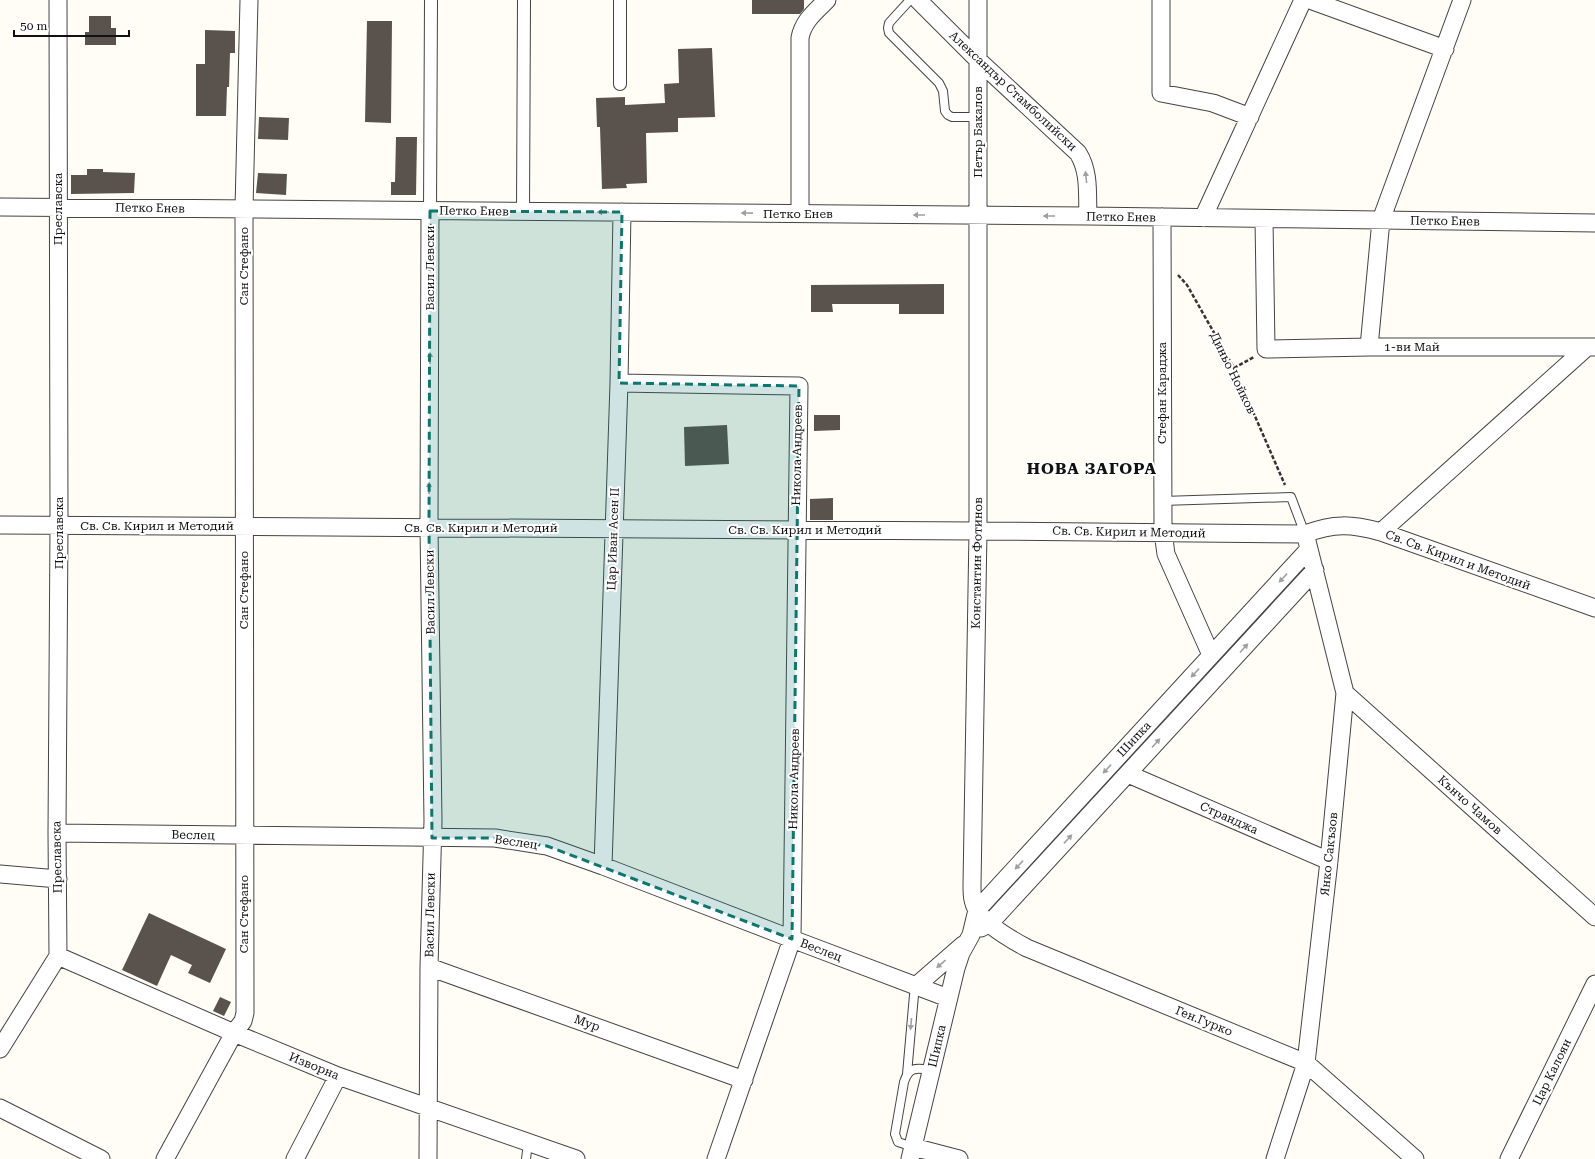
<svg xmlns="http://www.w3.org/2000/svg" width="1595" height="1159" font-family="'Roboto Serif',serif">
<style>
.building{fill:#5a524d}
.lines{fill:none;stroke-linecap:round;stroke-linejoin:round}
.service-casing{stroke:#444;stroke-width:10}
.pedestrian-casing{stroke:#444;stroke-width:14}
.minor-casing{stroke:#444;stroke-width:19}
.path{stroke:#333;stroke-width:2.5;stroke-dasharray:4 2;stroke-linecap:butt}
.service{stroke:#fff;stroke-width:8}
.pedestrian{stroke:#fff;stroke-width:12}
.minor{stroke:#fff;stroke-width:17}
.oneway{fill:#a0a0a0}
.marked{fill:#0f766e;fill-opacity:0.2;stroke:#0f766e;stroke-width:3;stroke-dasharray:8 5;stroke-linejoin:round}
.labels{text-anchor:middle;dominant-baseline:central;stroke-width:4;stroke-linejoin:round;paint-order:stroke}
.street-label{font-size:12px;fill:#111;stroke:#fff}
.district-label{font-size:16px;font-weight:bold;letter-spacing:1px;fill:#111;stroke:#fff}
</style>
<rect width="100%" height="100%" fill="#fffdf5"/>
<!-- building -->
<path class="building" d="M752 0H804V9L800 14H752Z
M89 16H111V28H116V45H85V32H89Z
M367 21H392L391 123 365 122Z
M205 30 235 31V53H230L229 87H227L226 116H196V64H205Z
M712 48 715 117 678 118V132L646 133 647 183 626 184 627 188 602 189 600 127H597L596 98 625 97V105L665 103 664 84 679 83 678 49Z
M259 117 289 118 288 140 258 139Z
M396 137H417L416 195H391V182H395Z
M87 169H103V172L135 173 134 193 71 194V175H87Z
M258 173 287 174 286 195 256 193Z
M944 284V314H899V304H832L833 312H811V285Z
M814 415H840V430L814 431Z
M727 425 729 464 685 466 684 427Z
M833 498V520H810V499Z
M149 913 226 949 210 983 188 973 192 965 171 955 157 986 122 970Z
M220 997 231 1002 224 1016 213 1011Z"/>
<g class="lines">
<defs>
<path id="service" d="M910 0 889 23 888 28 889 33 939 83 943 91 945 111 948 115 952 117H978
M1162 501 1291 497 1305 534
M907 1074 914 995 916 986
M913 1147 898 1142 895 1134 904 1082C909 1066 917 1068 931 1070
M526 1159 528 1143"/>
<path id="pedestrian" d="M620 0V84
M430 211 431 0
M523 212 524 0"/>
<path id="minor" d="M918 0 978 60 1078 153C1090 172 1087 195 1088 216
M978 0V531L972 885C972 894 972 902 977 910 985 924 1012 940 1027 948L1306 1063 1415 1159
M1161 0V93L1213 103 1250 117
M1310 0 1445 49
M0 207 1088 216 1595 223
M800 214V38C803 21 815 12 827 0
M1162 217 1163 532 1166 554 1211 655
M1203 218 1303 0
M1264 219 1266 349 1369 347H1595
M1369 347 1381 220 1462 0
M619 383 799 386 792 939 716 1159
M0 525 978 531 1305 534C1334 523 1351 524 1381 532L1595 608
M1381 532 1586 348
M1345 693 1595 917
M1128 774 1329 861
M57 833 495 838 547 846 603 866 792 939 948 998
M603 866 619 383 622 212
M0 874 58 879
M981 928 990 923 1315 570
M58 956 234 1033 338 1076 576 1159
M429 967 744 1080
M916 986 963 945
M0 1049 58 956 57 833 59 525 58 0
M0 1108 101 1159
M913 1147 959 1159
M165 1159 234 1033 243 1021 245 1013 244 209 249 0
M295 1159 338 1076
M428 1159 429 967 433 821 429 527 430 211
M910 1159 956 968 961 953 971 935 977 910 1309 549
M1275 1159 1306 1063 1329 861 1345 693 1307 541
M1509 1159 1595 984"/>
</defs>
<!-- service casing -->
<use href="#service" class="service-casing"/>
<!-- pedestrian casing -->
<use href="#pedestrian" class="pedestrian-casing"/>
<!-- minor casing -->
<use href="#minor" class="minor-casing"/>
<!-- path -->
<path class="path" d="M1178 275 1187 285 1234 368 1285 485
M1234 368 1254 357"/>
<!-- service -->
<use href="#service" class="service"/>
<!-- pedestrian -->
<use href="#pedestrian" class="pedestrian"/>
<!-- minor -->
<use href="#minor" class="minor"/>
</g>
<!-- one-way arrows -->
<defs><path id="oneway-solid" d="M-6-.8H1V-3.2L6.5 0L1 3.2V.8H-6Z"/></defs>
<g class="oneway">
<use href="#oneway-solid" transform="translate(1086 177) rotate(-96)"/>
<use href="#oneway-solid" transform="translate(603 212) rotate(-180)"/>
<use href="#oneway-solid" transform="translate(747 213) rotate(-179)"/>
<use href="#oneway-solid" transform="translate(919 215) rotate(-180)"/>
<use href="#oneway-solid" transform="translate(1049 216) rotate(-180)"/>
<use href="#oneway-solid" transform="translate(430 358) rotate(-90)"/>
<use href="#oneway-solid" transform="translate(429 488) rotate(-90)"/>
<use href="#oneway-solid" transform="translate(1283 578) rotate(133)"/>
<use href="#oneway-solid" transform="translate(1244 648) rotate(-48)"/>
<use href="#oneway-solid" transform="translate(1195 673) rotate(133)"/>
<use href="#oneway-solid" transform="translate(1156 743) rotate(-48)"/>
<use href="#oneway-solid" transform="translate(1107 769) rotate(133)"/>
<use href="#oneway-solid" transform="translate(1068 839) rotate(-47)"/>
<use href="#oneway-solid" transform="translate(1019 865) rotate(133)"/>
<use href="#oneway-solid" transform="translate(941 964) rotate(139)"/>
<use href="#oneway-solid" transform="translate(911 1024) rotate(95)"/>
</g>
<!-- marked area -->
<path class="marked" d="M430 211 622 212 619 383 799 386 792 939 547 846 495 838H432L429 527Z"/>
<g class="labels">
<!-- street labels -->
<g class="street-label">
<text transform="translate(1013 91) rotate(43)">Александър Стамболийски</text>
<text transform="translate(978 132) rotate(-90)">Петър Бакалов</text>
<text transform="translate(150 208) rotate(1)">Петко Енев</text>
<text transform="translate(58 209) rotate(-90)">Преславска</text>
<text transform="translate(474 211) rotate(1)">Петко Енев</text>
<text x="798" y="214">Петко Енев</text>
<text transform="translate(1121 217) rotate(1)">Петко Енев</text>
<text transform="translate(1445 221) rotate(1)">Петко Енев</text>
<text transform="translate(244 266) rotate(-90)">Сан Стефано</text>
<text transform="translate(430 268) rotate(-90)">Васил Левски</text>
<text x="1412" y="347">1-ви Май</text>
<text transform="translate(1233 373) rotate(64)">Диньо Нойков</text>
<text transform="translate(1162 393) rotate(-90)">Стефан Караджа</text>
<text transform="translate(797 455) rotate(-89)">Никола Андреев</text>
<text x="157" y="526">Св. Св. Кирил и Методий</text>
<text x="481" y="528">Св. Св. Кирил и Методий</text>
<text x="805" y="530">Св. Св. Кирил и Методий</text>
<text transform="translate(1129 532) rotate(1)">Св. Св. Кирил и Методий</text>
<text transform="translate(59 533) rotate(-90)">Преславска</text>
<text transform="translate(613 539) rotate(-88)">Цар Иван Асен II</text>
<text transform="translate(1458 560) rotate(20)">Св. Св. Кирил и Методий</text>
<text transform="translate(977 563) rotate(-89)">Константин Фотинов</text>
<text transform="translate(244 590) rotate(-90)">Сан Стефано</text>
<text transform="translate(430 592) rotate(-91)">Васил Левски</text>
<text transform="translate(1134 739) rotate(-47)">Шипка</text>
<text transform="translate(794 779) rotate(-89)">Никола Андреев</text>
<text transform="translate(1470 805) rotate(42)">Кънчо Чамов</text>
<text transform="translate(1229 818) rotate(24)">Странджа</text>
<text transform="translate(193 835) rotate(1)">Веслец</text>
<text transform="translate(516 842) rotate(8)">Веслец</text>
<text transform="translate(1329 854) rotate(-84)">Янко Сакъзов</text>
<text transform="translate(57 857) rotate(-91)">Преславска</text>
<text transform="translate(244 914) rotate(-90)">Сан Стефано</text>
<text transform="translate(430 915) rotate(-89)">Васил Левски</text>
<text transform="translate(821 950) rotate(21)">Веслец</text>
<text transform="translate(1204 1021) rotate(22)">Ген.Гурко</text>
<text transform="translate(587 1023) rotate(20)">Мур</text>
<text transform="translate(937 1046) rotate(-77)">Шипка</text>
<text transform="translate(314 1066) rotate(22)">Изворна</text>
<text transform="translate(1552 1072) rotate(-64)">Цар Калоян</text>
</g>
<!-- district labels -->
<g class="district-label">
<text x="1092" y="468">НОВА ЗАГОРА</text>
</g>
</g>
<!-- scale -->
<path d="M14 30v6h115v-6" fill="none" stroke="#111111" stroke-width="2"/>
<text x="20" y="30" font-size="12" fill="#111111" stroke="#ffffff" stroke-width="3" paint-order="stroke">50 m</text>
</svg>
